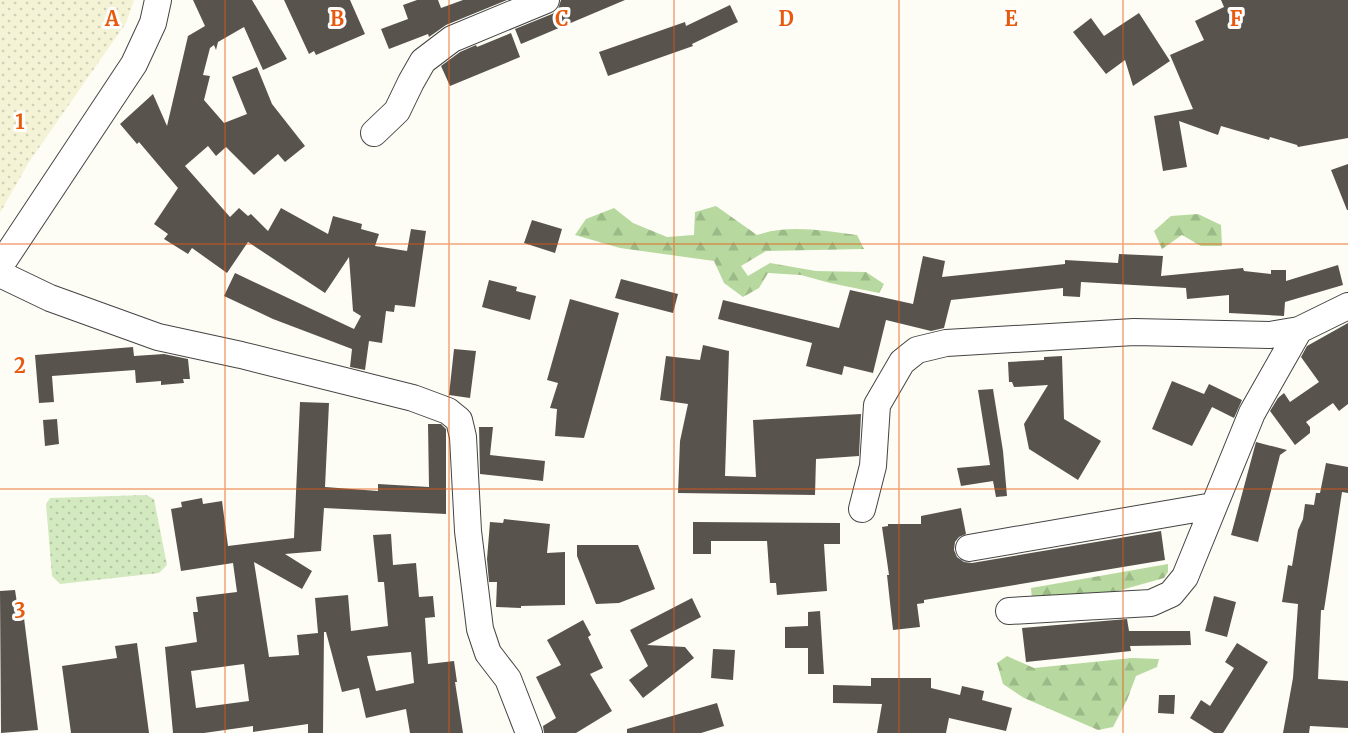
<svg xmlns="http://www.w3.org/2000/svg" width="1348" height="733" font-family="Merriweather,serif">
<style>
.farmland{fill:url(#farmland-dots)}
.green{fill:url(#green-dots)}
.forest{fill:url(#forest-firs)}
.building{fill:#59534e;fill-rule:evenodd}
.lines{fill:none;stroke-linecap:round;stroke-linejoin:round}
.minor-casing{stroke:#444;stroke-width:28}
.minor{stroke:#fff;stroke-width:26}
.grid{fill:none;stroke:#e8590c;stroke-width:1.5;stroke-opacity:0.55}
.grid-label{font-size:20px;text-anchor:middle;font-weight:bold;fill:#e8590c;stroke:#fff;stroke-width:6;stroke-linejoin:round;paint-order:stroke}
</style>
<defs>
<pattern id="farmland-dots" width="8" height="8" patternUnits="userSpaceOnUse" patternTransform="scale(1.5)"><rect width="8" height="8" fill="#f4f3d6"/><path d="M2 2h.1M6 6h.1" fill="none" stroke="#d0cfb7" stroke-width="1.8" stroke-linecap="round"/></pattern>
<pattern id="green-dots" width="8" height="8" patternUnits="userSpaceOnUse" patternTransform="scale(1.5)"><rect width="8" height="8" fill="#d3e9bf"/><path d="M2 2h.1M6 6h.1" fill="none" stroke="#b4c7a3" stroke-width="1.8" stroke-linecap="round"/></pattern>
<pattern id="forest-firs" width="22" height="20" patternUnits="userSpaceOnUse" patternTransform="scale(1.5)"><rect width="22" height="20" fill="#b7d99f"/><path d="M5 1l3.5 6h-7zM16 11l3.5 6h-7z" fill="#9cb988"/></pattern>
</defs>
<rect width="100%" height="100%" fill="#fefdf5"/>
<!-- farmland -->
<path class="farmland" d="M0 0H134L126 23 29 162 0 213Z"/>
<!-- green -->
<path class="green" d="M146 495 154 499 167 565 159 573 60 584 52 576 46 504 50 498Z"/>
<!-- forest -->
<path class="forest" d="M716 206 757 235C789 224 824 231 857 235L864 249 766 251 741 266 748 276 770 263 816 271 866 272 884 284 879 293 830 283 801 275 768 273 759 288 743 297 724 283 714 261 620 248 575 235 586 219 614 208 633 223 667 237 694 235 695 212Z
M1198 214 1221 225 1222 246H1201L1182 235 1162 249 1154 231 1171 216Z
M1168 564V572L1164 578 1096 597 1032 601 1031 588Z
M1007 656 1034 668 1132 658 1159 659 1157 667 1136 676 1127 700 1113 727 1098 730 1024 698 1003 684 997 663Z"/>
<!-- building -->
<path class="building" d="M193 0H252L287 59 263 70 244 27 218 42 216 50 214 45 210 48 203 75 210 76 204 100 224 123 247 114 232 77 257 67 272 104 305 146 285 162 278 154 254 175 226 147 216 156 208 146 185 166 230 217 239 208 248 216 251 214 268 231 281 208 328 234 333 216 362 224 361 229 379 234 375 246 407 251 411 229 426 231 415 307 395 305 394 312 386 311 382 343 369 341 365 370 350 367 352 349 273 319 224 296 235 273 354 329 361 316 353 311 349 257 325 293 248 242 227 273 192 248 188 254 164 239 168 234 154 224 178 188 139 142 137 144 120 124 153 94 167 126 188 36 205 26Z
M284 0H350L365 34 316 55 314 51 309 54Z
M417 0H438L441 8 463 0H507L446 25 429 37 428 34 389 49 381 29 408 19 403 5Z
M561 0H625L521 44 515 29 552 14 558 9Z
M1221 0H1348V138L1298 147 1297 145 1270 137 1269 140 1221 126 1218 135 1179 121 1187 167 1163 171 1154 116 1193 109 1170 55 1204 40 1195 21 1224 7Z
M730 5 738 22 692 44 693 46 608 76 599 52 685 22 686 26Z
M1139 13 1170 61 1133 86 1125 60 1106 74 1073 32 1091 18 1104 36Z
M511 33 520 57 450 86 441 66 460 52 476 45 477 47Z
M1348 164V210H1347L1331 170Z
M532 220 562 229 555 253 524 243Z
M1119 254 1163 256 1161 276 1243 268 1244 271 1271 274V270H1286V281L1338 265 1343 285 1285 302 1284 316 1229 313V295L1187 299 1186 288 1081 282 1080 297 1063 296V288L951 300 944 328 931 331 886 320 873 373 844 366 842 375 806 366 812 343 718 319 723 300 839 328 850 290 913 304 923 256 945 261 942 277 1065 264V260L1118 263Z
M621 279 678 294 673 313 615 298Z
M489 280 517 287 516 291 536 296 530 320 482 307Z
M570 299 619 313 584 438 555 436 557 409 550 408 558 383 547 380Z
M1348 323V404L1339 411 1333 403 1306 422 1310 427V433L1295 445 1270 411 1278 398 1284 393 1290 402 1319 382 1301 357 1307 346Z
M703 345 729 351 725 476 756 477 753 420 861 414 859 456 816 459 815 495 678 493 680 441 688 404 660 400 666 356 700 360Z
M133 347 134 356 164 354 188 359 190 379H183L184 383 161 385V381L136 383 135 370 52 376 54 402 39 403 35 355Z
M454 349 476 351 470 398 449 395Z
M1062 356 1064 419 1101 441 1078 480 1029 449 1024 424 1048 385 1014 387 1012 382H1009L1008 362 1044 360V357Z
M1172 381 1204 394 1209 384 1242 400 1234 418 1212 407 1192 446 1152 429Z
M993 389 1003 451 1007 496 996 497 993 481 961 486 957 468 990 465 978 390Z
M300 402 329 403 325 487 378 491V484L429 487 428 424H441L446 429V514L324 508 321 551 285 554 312 571 302 589 254 562 269 657 299 655 297 635 318 633 315 598 348 595 351 631 388 626 384 582H378L373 535 391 534 393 565 416 563 419 597 433 596 435 617 425 618 428 664 454 661 457 682H455L463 733H410L406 709 366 718 359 688 342 692 326 632H324L323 733H308V724L253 732V726L204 733H173L165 647 197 642 193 612H198L196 597 237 592 233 563 181 571 171 509 182 507 181 502 202 498 203 504 222 501 228 546 294 538ZM411 652 414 683 376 691 367 656ZM244 664 249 701 196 708 191 671Z
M57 419 59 444 45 446 43 420Z
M479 427H493L490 455 545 461 543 481 480 474Z
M1256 442 1287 450 1280 455 1258 542 1231 535Z
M1326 463 1348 467V493L1342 492 1324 610H1321L1318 679 1348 681V728L1310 726 1309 733H1283L1293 678 1298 604 1282 602 1288 565 1292 566 1298 530 1303 519 1305 504 1314 505 1316 493H1320Z
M961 508 966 534 959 537 955 542 954 550 957 557 964 562 972 563 1161 531 1165 560 924 600V603L917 604 920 627 893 630 887 575H889L882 527 888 526V524H921V516Z
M504 519 550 524 547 553 565 552V605L521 606V608L496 607 497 582H489L487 559 490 522 503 523Z
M693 522 840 523V544H824L827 591 777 595 776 583H770L767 541H711V554H693Z
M577 545H638L655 589 619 603 596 604 577 556Z
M15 590 17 603 22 602 38 730 1 733 0 591Z
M1214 596 1236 602 1227 637 1205 631Z
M692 598 701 617 647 645 685 647 694 658 643 698 629 680 648 666 630 630Z
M820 611 824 674H808V648H785V627L808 626V612Z
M1127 619 1129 631H1190L1191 645 1130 646 1131 651 1026 662 1022 628Z
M583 620 591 635 588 637 603 668 590 674 612 711 576 733H544L543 726 556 718 536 677 561 665 547 640Z
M137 643 149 733H71L62 666 117 658 115 646Z
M1237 643 1268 662 1223 733H1214L1190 718 1201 700 1210 706 1234 668 1225 662Z
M713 649 735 650 733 680 711 678Z
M871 678H931V688L960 695 962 686 984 691 982 700 1012 708 1006 731 949 718 946 733H877L882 704 833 703V685L871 686Z
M1159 695H1175L1174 714 1158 713Z
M717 703 724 726 701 733H627V729Z"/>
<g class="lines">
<defs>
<path id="minor" d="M374 133 397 111 411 82 423 61 452 39 546 0
M0 266 134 64 153 23 158 0
M0 274 50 298 158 337 241 355 413 398 448 411 459 420 463 437 468 531 480 629 488 653 508 679 529 733
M862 509 873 466 877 405 902 362 917 350 946 343 1134 332 1270 335 1299 330 1348 306
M969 548 1213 506
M1009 611 1151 603 1171 594 1185 577 1252 413 1299 330"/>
</defs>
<!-- minor casing -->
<use href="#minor" class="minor-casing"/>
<!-- minor -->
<use href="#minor" class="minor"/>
</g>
<!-- grid -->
<path class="grid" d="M225 0V733M449 0V733M674 0V733M899 0V733M1123 0V733M0 244H1348M0 489H1348"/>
<g class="grid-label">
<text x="112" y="26">A</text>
<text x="337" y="26">B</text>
<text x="562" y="26">C</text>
<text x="786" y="26">D</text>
<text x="1011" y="26">E</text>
<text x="1236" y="26">F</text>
<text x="20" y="129">1</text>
<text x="20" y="373">2</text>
<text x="20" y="618">3</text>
</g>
</svg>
